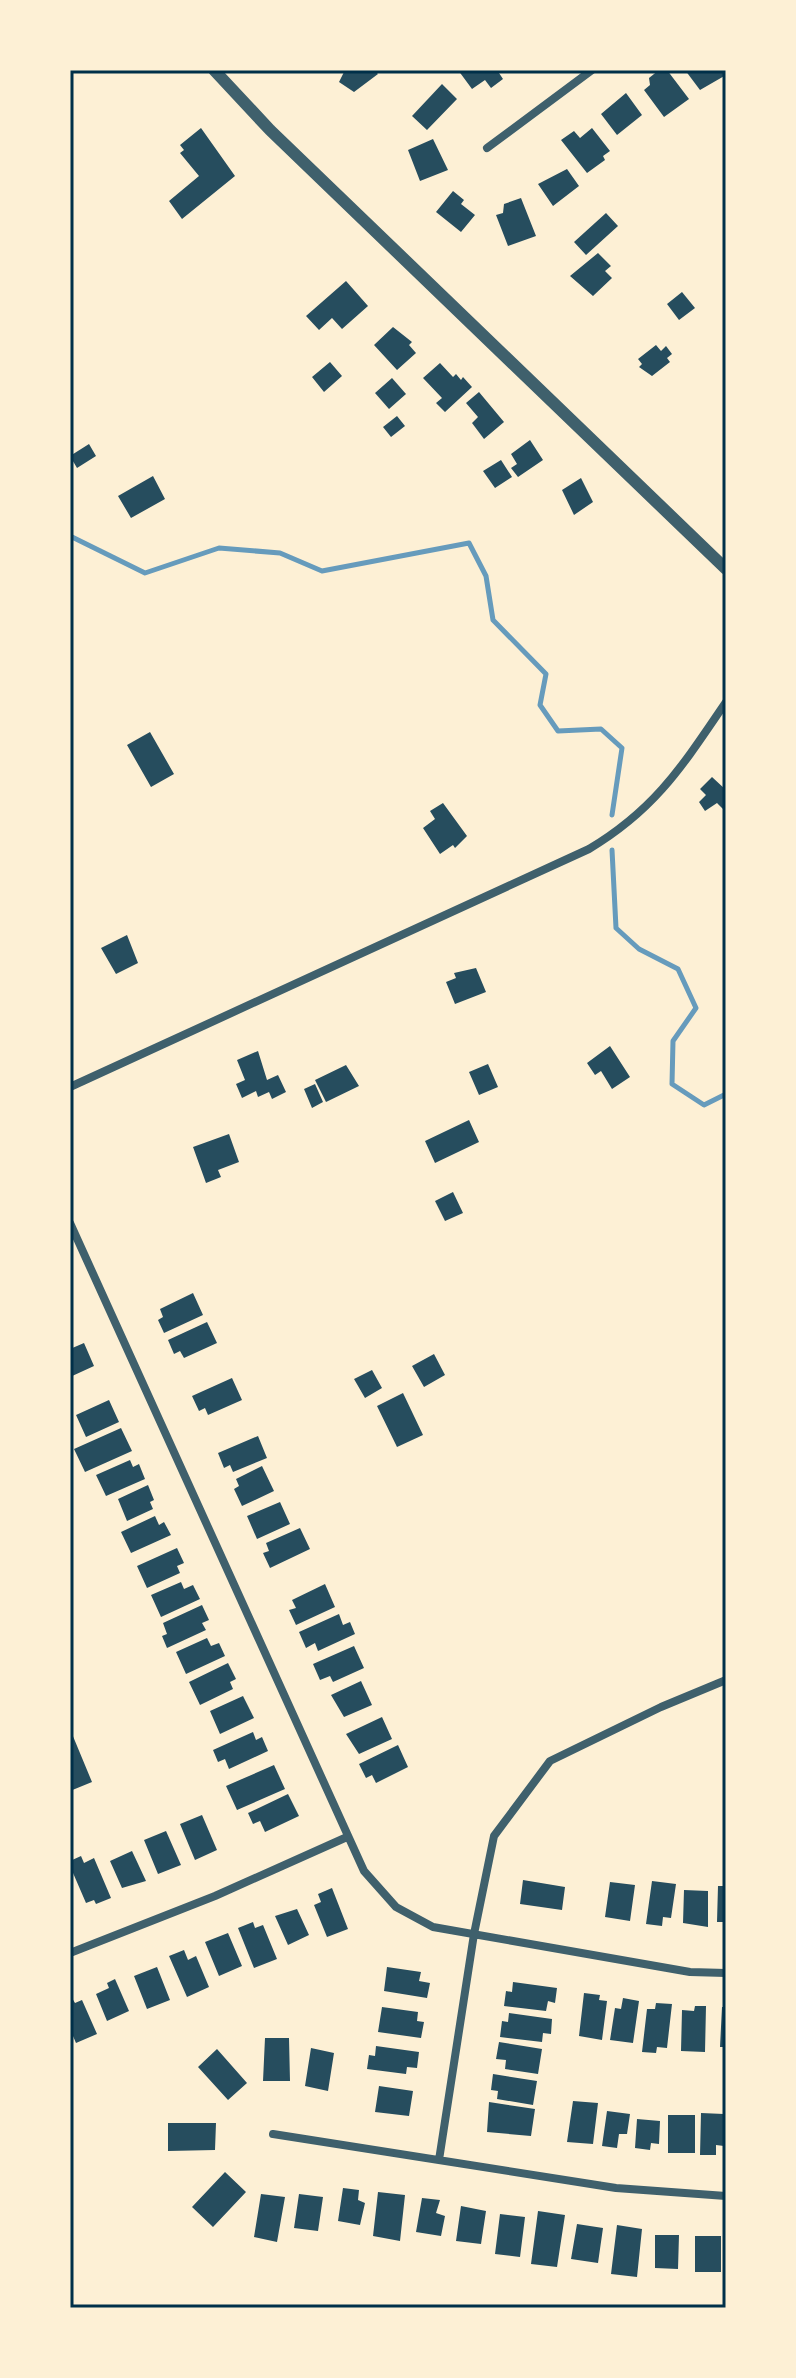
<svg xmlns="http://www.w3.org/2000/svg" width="796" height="2378" font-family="'Work Sans',sans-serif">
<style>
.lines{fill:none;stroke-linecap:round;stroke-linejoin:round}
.stream{stroke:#669bbc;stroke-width:5}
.building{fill:#264d5e}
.minor{stroke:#3f606c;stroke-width:8}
.tertiary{stroke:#3f606c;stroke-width:12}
.neatline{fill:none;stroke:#003049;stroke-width:3}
</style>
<rect width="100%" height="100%" fill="#fdf0d5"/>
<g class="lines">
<!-- stream -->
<path class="stream" d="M70 536 145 573 219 548 280 553 322 571 469 543 486 576 493 620 546 674 540 705 558 731 601 729 622 748 612 815
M612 850 616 928 639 949 678 969 696 1008 673 1041 672 1084 704 1105 726 1094"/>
</g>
<!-- building -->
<path class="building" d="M345 70H374L378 74 354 92 339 82Z
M458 70H497L503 79 491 88 485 80 472 89Z
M659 70H667L689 99 664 117 644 90 650 85 649 78Z
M685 70H724L726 75 700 90Z
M442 84 457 99 427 130 412 116Z
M626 93 642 115 617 135 601 114Z
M201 128 235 176 182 219 169 201 199 176 180 153 184 150 180 145Z
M592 128 610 151 603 156 605 160 587 173 561 140 574 131 580 138Z
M433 139 448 170 420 181 408 150Z
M567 169 579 186 553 206 538 184Z
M453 191 464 200 461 204 475 215 461 232 436 212Z
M521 198 536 236 508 246 496 215 503 213 504 204Z
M606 213 618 226 586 255 574 242Z
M598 253 611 266 605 271 612 278 593 296 570 276Z
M346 281 368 306 342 329 332 318 319 330 306 316Z
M682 292 695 308 679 320 667 304Z
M393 327 412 342 409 345 416 353 397 370 374 345Z
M656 345 661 351 666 346 672 354 667 358 670 362 652 376 639 367 642 364 638 359Z
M330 362 342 376 324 392 312 377Z
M440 363 453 377 456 374 461 380 463 377 472 387 445 412 436 403 442 398 423 378Z
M392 378 406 394 389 409 375 393Z
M479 392 504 422 484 439 472 423 478 417 466 403Z
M397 416 405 426 391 437 383 427Z
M530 440 543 460 518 477 511 468 517 464 511 454Z
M89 444 96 456 77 468 70 456Z
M501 460 512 477 495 488 483 471Z
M153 476 165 499 131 518 118 496Z
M581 478 593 502 574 515 562 490Z
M150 732 174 774 151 787 127 745Z
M712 777 726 790V807L724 810 717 803 705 811 699 802 706 795 700 789Z
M443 803 467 836 455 848 453 845 440 854 423 828 435 819 430 811Z
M127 935 138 963 116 974 101 948Z
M476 968 486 992 455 1004 446 982 456 978 454 973Z
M610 1046 630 1077 612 1089 601 1071 595 1075 587 1063Z
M258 1051 267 1080 278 1075 286 1092 272 1099 269 1092 258 1097 256 1091 242 1098 236 1084 245 1080 237 1060Z
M488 1064 498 1087 479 1095 469 1072Z
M346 1065 359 1086 326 1102 315 1080Z
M315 1084 323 1102 312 1108 304 1089Z
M469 1120 479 1142 435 1163 425 1141Z
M229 1134 239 1162 218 1170 221 1177 206 1183 193 1147Z
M453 1192 463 1213 445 1221 435 1201Z
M193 1293 203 1315 164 1333 158 1320 163 1317 160 1309Z
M207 1322 217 1343 184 1358 180 1351 174 1354 168 1340Z
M84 1343 94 1366 70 1377V1349Z
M434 1354 445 1375 424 1387 412 1366Z
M372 1370 382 1388 365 1398 354 1379Z
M232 1378 242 1400 208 1415 205 1408 199 1411 192 1396Z
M403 1393 423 1435 397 1447 377 1406Z
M109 1400 119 1422 86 1437 76 1415Z
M121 1428 132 1451 85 1472 74 1449Z
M258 1436 267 1458 233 1472 230 1465 224 1468 218 1453Z
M130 1460 133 1467 139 1464 145 1479 106 1496 96 1475Z
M262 1466 274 1491 242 1506 234 1489 239 1486 236 1479Z
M148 1485 154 1500 150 1502 153 1509 127 1521 118 1499Z
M280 1502 290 1524 257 1539 247 1516Z
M155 1516 159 1525 164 1522 171 1535 131 1553 121 1532Z
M300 1528 310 1549 270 1568 263 1553 269 1551 266 1543Z
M177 1548 184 1563 177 1566 180 1573 147 1588 137 1566Z
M181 1582 184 1589 193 1585 200 1599 161 1617 151 1595Z
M325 1584 335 1607 296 1625 289 1610 296 1608 292 1600Z
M202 1605 209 1620 202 1623 206 1630 167 1648 162 1636 167 1634 163 1623Z
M339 1614 343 1625 350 1622 355 1634 318 1651 315 1643 306 1648 299 1632Z
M207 1638 211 1646 219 1643 225 1656 186 1674 176 1652Z
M354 1646 364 1668 333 1682 330 1676 320 1680 313 1664Z
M228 1663 236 1679 230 1682 233 1689 200 1705 189 1682Z
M361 1681 372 1705 344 1717 331 1695Z
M243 1696 254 1718 220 1734 210 1711Z
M382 1717 392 1739 359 1754 346 1734Z
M70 1729 92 1782 70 1791Z
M253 1732 256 1740 262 1737 268 1751 229 1769 225 1759 218 1762 213 1750Z
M398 1745 408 1767 376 1783 372 1775 366 1778 359 1764Z
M274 1765 285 1789 237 1810 226 1786Z
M288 1794 299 1816 265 1832 260 1821 253 1824 248 1813Z
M202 1815 217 1850 195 1860 180 1824Z
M166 1831 181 1865 158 1874 144 1840Z
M132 1851 146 1881 122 1888 110 1861Z
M81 1856 84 1863 94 1858 111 1898 96 1904 94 1900 86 1903 70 1866V1861Z
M523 1880 565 1887 562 1910 520 1904Z
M652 1881 676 1884 671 1918 663 1917 662 1926 646 1924Z
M610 1882 635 1885 630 1921 605 1917Z
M718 1886H726V1922H717Z
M332 1888 348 1929 327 1937 314 1905 321 1902 318 1894Z
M684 1890 708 1891V1927L683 1923Z
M297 1909 309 1935 288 1945 275 1916Z
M253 1922 255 1928 263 1925 277 1959 254 1968 238 1928Z
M228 1933 242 1966 219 1976 205 1942Z
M184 1950 188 1960 196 1956 209 1987 187 1997 169 1956Z
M157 1967 170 2000 147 2009 134 1976Z
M387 1967 421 1972 419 1981 430 1983 427 1998 384 1991Z
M115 1979 129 2011 107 2021 96 1994 109 1988 107 1983Z
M513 1982 557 1988 555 2003 548 2001 546 2011 504 2006 506 1991 512 1992Z
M584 1993 600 1995 599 2000 607 2001 602 2040 579 2036Z
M72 1998 75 2003 82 2000 97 2034 76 2043 70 2029Z
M623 1998 639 2001 633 2043 610 2040 615 2008 621 2009Z
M656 2003 672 2004 667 2048 657 2047 656 2053 642 2052 647 2009H655Z
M695 2006H706L705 2052 681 2051 682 2010 694 2011Z
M382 2007 418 2012 417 2021 424 2022 421 2038 378 2032Z
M722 2007H726V2047H720Z
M509 2013 552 2019 551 2034 543 2033 542 2042 500 2037 502 2021 508 2022Z
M265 2038H289L290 2081H263Z
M499 2042 542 2049 538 2074 505 2069 506 2060 496 2059Z
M376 2046 419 2052 417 2068 407 2067 406 2074 367 2069 369 2055 375 2056Z
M311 2048 334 2053 328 2091 305 2086Z
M217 2049 247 2083 228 2100 198 2067Z
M493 2074 537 2081 533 2105 497 2099 498 2091 491 2090Z
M379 2086 413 2091 409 2116 375 2112Z
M573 2101 598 2103 593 2144 567 2142Z
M489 2102 535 2109 531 2136 487 2132Z
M607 2111 630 2114 627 2134H619L617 2148 602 2146Z
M701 2113 724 2114V2146L716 2145V2155H700Z
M668 2115H695V2153H668Z
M637 2119 660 2121 659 2144 651 2143 650 2150 635 2148Z
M168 2123H216L215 2150 168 2151Z
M225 2172 246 2192 213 2227 192 2207Z
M343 2188 359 2190 358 2200 365 2203 360 2225 338 2221Z
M378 2192 405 2195 400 2241 373 2236Z
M261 2194 285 2197 277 2242 254 2237Z
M299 2194 323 2197 318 2231 294 2228Z
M422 2198 440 2200 436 2213 445 2216 441 2236 416 2232Z
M461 2206 486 2211 481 2244 456 2241Z
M538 2211 565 2215 557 2267 531 2264Z
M500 2214 525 2217 520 2257 495 2254Z
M577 2224 603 2228 598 2263 571 2259Z
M617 2225 642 2229 637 2277 611 2274Z
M655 2235H679L678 2269 655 2268Z
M695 2236H721V2272H695Z"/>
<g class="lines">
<!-- minor -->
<path class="minor" d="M487 148 592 70
M70 1087 589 849C656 809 683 765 726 702
M70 1223 364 1871 396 1907 433 1927 690 1972 726 1973
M70 1953 215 1896 347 1837
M273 2134 616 2188 726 2196
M439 2160 474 1934 494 1836 550 1761 661 1707 726 1680"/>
<!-- tertiary -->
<path class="tertiary" d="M214 70 270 130 726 569"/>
</g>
<!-- border -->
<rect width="796" height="2378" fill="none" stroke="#fdf0d5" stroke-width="144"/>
<rect x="72" y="72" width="652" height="2234" class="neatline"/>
</svg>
